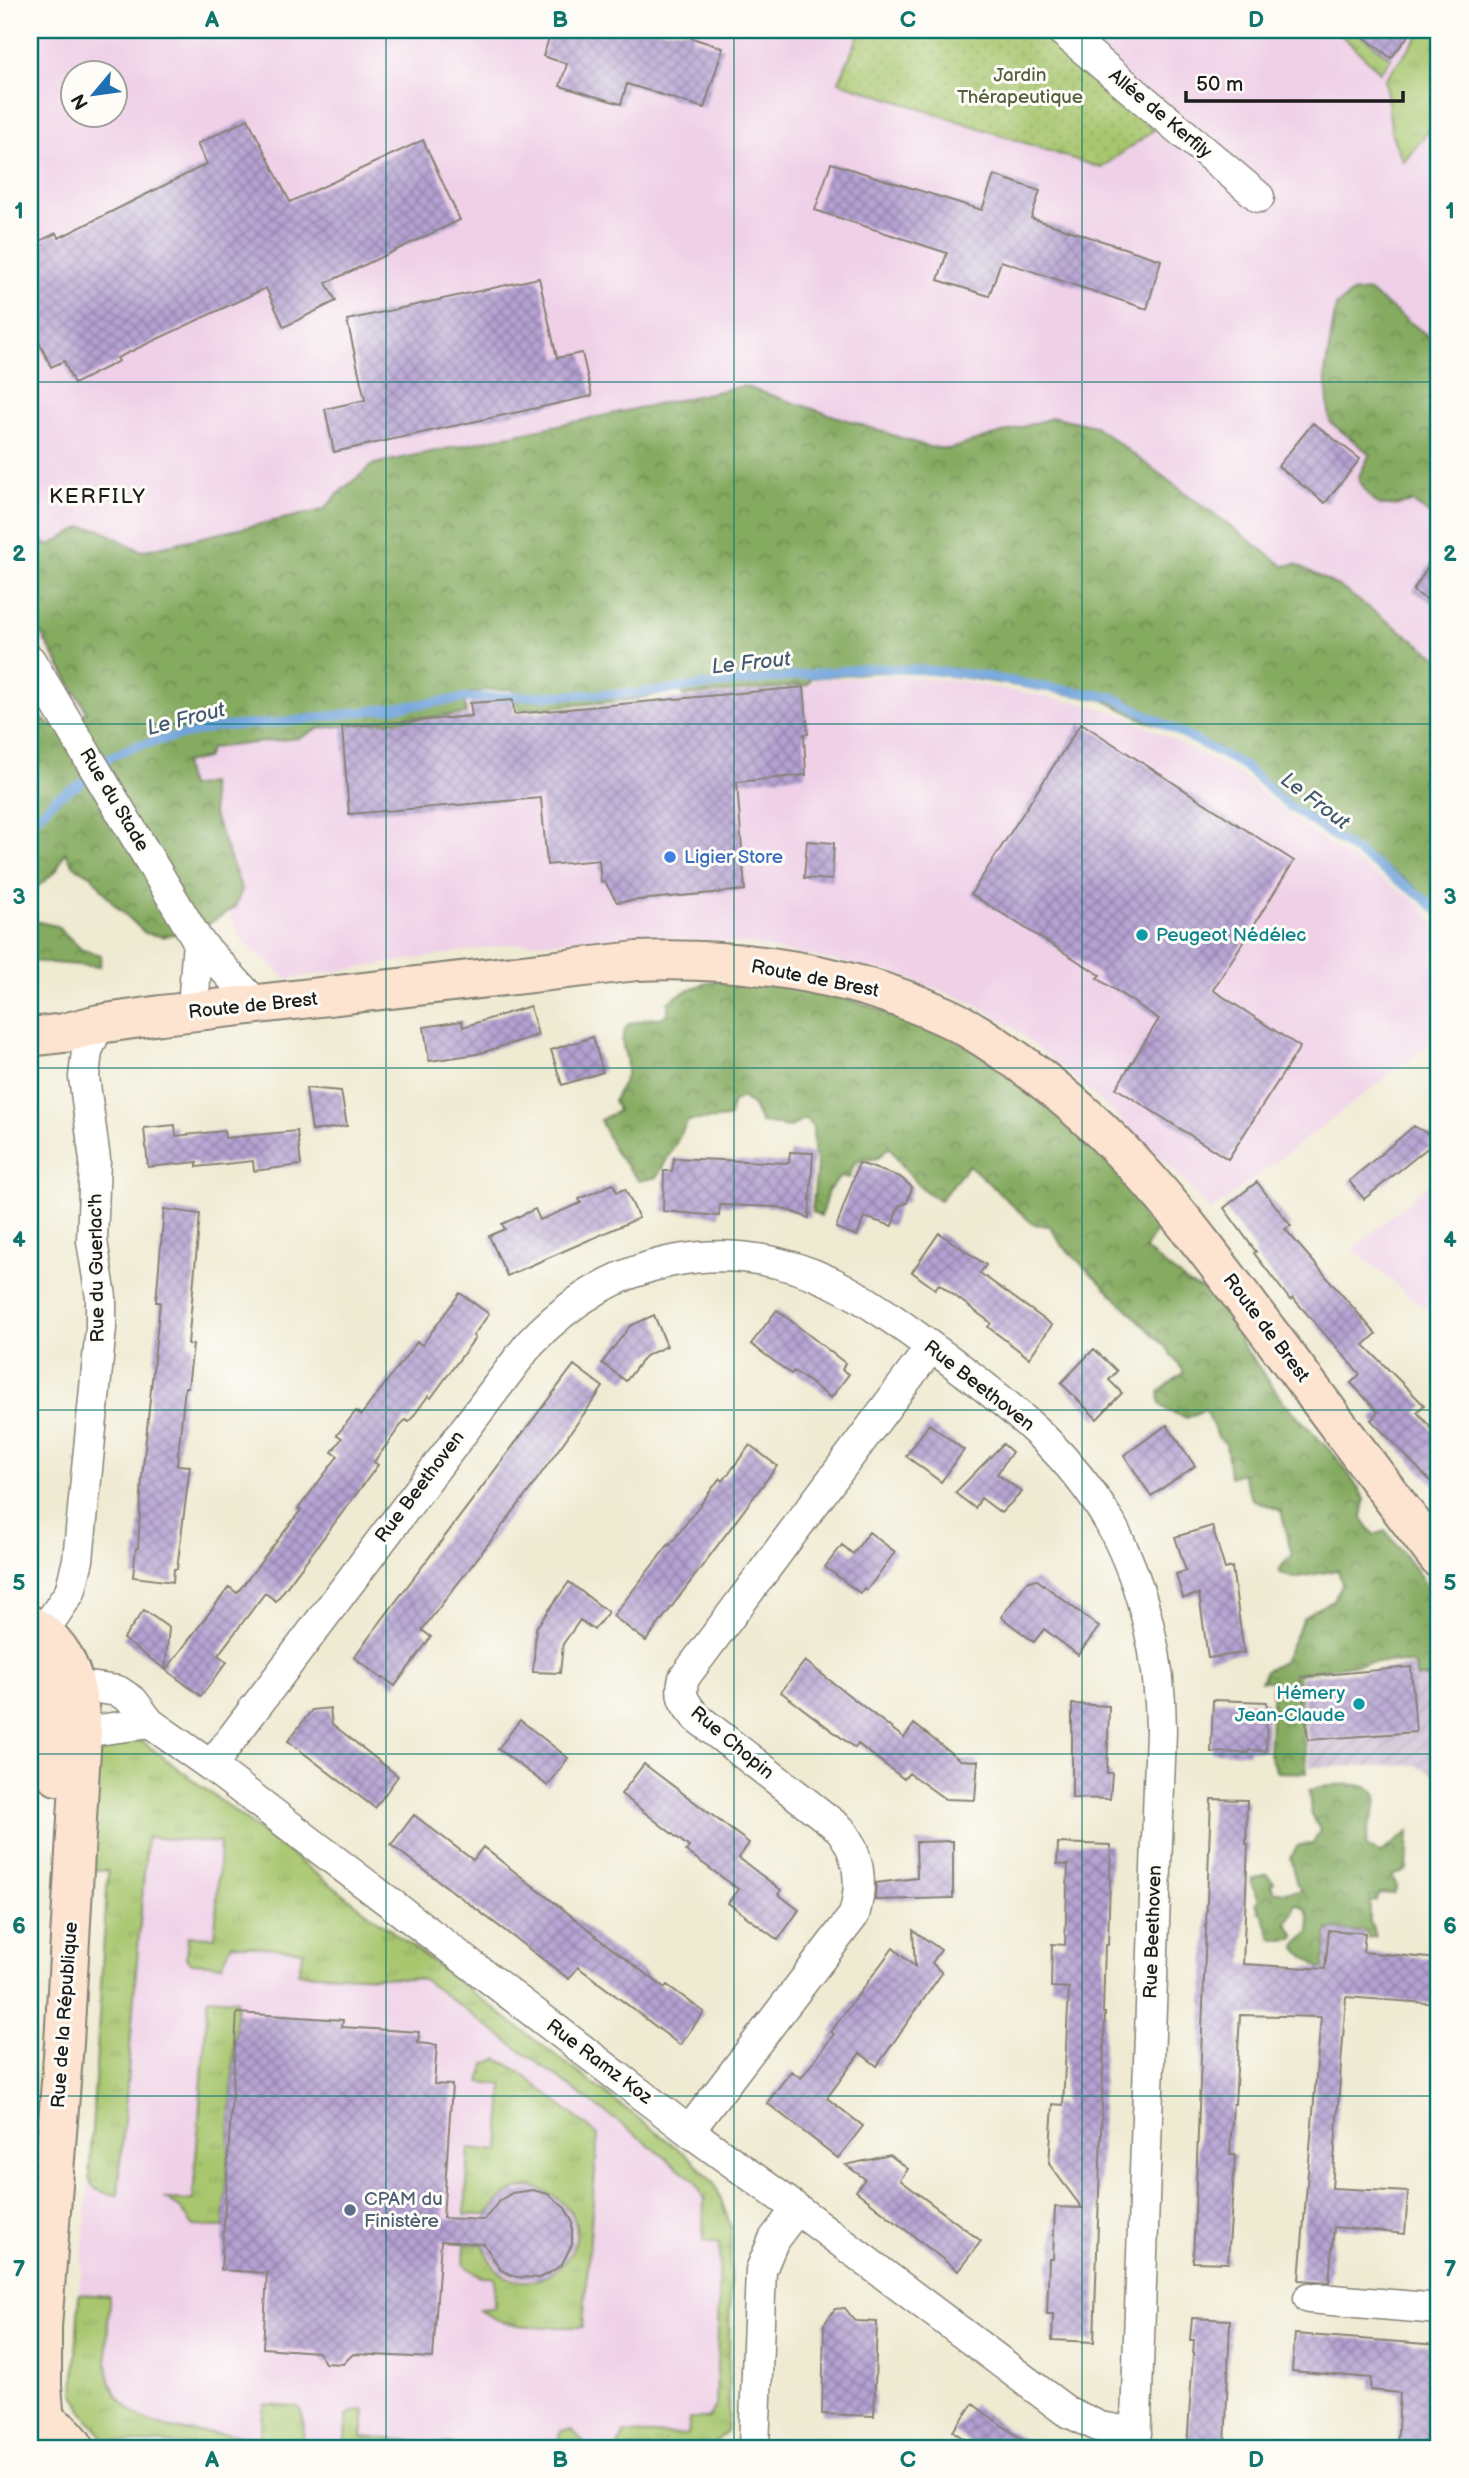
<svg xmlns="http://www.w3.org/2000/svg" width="1469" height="2478" font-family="'Balsamiq Sans',sans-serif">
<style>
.built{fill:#efd0e7;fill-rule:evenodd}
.industrial{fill:url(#industrial-furrows)}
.grass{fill:url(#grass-tufts);stroke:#627145;stroke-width:2}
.forest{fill:url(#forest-crowns);stroke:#50643e;stroke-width:2}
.garden{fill:url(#garden-dots);stroke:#627145;stroke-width:2}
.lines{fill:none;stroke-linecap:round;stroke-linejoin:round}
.stream{stroke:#70a3dc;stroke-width:9}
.building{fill:url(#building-cross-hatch)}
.street-casing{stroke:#868377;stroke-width:33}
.secondary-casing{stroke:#868377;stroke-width:42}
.street{stroke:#fff;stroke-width:30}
.secondary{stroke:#fde4d0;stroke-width:38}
.grid{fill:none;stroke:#0f766e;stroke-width:2;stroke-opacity:0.55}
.shop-dot{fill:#3f7fe0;stroke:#fdfcf7;stroke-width:2.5}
.culture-dot{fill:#0f9aa8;stroke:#fdfcf7;stroke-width:2.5}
.service-dot{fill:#5c6f8a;stroke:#fdfcf7;stroke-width:2.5}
.labels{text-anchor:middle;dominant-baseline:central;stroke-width:6;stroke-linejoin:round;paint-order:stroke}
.park-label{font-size:19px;fill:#54603d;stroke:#fdfcf7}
.street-label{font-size:19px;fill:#1c1c1c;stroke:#fdfcf7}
.shop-label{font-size:19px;fill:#366cbe;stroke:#fdfcf7;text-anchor:start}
.culture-label{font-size:19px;fill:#0d838f;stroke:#fdfcf7;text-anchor:start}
.service-label{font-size:19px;fill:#4e5e75;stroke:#fdfcf7;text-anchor:start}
.neighbourhood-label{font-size:21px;letter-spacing:2px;fill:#1c1c1c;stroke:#fdfcf7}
.water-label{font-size:21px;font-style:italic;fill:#425972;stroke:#fdfcf7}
.neatline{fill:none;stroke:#0f766e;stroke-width:2.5}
.grid-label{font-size:23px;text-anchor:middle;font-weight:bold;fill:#0f766e}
</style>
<defs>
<pattern id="industrial-furrows" width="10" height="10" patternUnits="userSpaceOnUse" patternTransform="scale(1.75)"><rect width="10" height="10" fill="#cdbed3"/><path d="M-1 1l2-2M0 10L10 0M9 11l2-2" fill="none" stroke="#afa3b5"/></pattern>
<pattern id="grass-tufts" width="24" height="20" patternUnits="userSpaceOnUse" patternTransform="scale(1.75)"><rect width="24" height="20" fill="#a7c66e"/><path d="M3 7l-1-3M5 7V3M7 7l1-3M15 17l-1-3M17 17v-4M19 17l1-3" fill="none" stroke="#8faa5f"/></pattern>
<pattern id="forest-crowns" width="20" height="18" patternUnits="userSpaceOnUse" patternTransform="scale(1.75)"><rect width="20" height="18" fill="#85ab61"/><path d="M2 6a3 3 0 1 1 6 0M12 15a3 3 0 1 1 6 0" fill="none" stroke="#6c8a4f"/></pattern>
<pattern id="garden-dots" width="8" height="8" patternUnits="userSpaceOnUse" patternTransform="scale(1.75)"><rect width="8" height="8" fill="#a7c66e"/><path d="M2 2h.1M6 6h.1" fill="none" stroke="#8faa5f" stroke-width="1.8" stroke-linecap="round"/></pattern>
<pattern id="building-cross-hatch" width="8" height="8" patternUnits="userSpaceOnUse" patternTransform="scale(1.75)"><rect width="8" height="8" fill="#b5a1d2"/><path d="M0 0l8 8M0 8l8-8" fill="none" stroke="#9282aa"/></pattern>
</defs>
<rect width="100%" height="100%" fill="#fdfcf7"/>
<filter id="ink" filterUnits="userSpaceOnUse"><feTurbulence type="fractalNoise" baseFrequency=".0143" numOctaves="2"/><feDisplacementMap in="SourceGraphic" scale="14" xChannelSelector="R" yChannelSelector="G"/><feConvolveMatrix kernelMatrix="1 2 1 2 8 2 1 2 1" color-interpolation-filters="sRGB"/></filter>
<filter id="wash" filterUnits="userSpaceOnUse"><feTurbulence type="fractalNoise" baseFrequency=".00686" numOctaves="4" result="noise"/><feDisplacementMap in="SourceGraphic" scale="28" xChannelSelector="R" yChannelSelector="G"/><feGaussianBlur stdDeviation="1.57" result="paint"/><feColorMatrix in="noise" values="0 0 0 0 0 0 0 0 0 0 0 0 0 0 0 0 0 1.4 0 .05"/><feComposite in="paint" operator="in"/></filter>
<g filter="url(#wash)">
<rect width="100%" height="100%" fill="#efead2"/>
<!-- built -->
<path class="built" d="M30 30H1439V913L1424 894 1364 849 1316 826 1270 789 1251 766 1126 689 955 666 487 690 105 749 30 619ZM74 74H116V116H74Z
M895 676 960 681 1094 706 1129 717 1238 773 1307 830 1418 903 1439 929V1037L1210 1212 1182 1178 1111 1110 1014 1028 974 1003 894 973 748 944 668 938 595 939 504 945 287 979 241 939 168 798 158 746 203 736 470 703 513 700 515 714 804 687 816 679Z
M1439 1175V1321L1353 1249Z
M143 1742 693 2160 708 2175 723 2202 732 2239 728 2423 727 2431 709 2448H302L106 2441 91 2424 82 2410 74 2392 79 2294 89 2179 108 1871 96 1870 101 1752Z"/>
<!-- industrial -->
<path class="industrial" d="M1411 1667H1439V1777L1416 1765 1310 1767 1301 1677Z"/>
<!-- grass -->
<path class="grass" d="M1336 30H1354L1391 58 1380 72Z
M1423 30H1439V119L1403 162 1392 135 1385 79Z
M130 1739 143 1742 693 2160 716 2186 731 2227 728 2423 727 2431 709 2448H617L624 2433 688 2435 690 2418H709L716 2406 720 2243 703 2241 704 2199 696 2182 643 2140 423 1979 298 1973 304 1951 232 1944 222 1965 192 1963 186 1958 188 1936 215 1937 220 1843 147 1837 118 2195C104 2193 95 2193 89 2179L108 1871 96 1870 89 1864 93 1760C103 1750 115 1742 130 1739Z
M208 1998 237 2000 224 2227 193 2226 180 2208 166 2199 193 2200Z
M497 2059 516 2069 598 2135 583 2327C549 2326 507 2332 479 2309L494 2308 495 2277H481L464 2265 465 2244 483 2245C486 2250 488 2255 490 2260 527 2319 613 2241 559 2200 552 2195 544 2190 535 2188 514 2184 498 2199 487 2215H465L469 2148 499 2151 503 2085 480 2082 485 2064Z
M79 2294 109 2296C109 2318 105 2352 108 2372 120 2439 209 2432 260 2436L264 2405 298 2407C307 2419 303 2434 302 2448L106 2441 82 2410 74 2392Z
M365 2410 362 2437 512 2448H344L347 2416 353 2411Z
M572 2430 585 2443V2448H559L561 2431Z"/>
<!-- forest -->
<path class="forest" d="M1368 291 1439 344V521L1412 502C1379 510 1375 508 1358 478L1370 454 1330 422 1325 373 1336 306 1352 293Z
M743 386 929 447 949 449 1055 417 1095 426 1284 566 1296 564 1340 587 1439 658V912L1424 895 1405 879 1355 849 1293 804 1269 784 1245 768 1166 727 1146 721 1104 700 968 678 921 673 875 672 812 678 807 685 683 696 681 690 631 700 518 710 514 689 487 690 464 695 466 714 320 728 299 738 211 748 206 758 184 763 189 787 210 783 213 813 242 890 235 907 210 923 164 937 145 933 113 903 91 875 74 866 65 852 57 870 30 893V709L53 727 87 712 30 615V529L48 546 82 527 99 529 141 551 323 510 343 489 374 464Z
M30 920 57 926 81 949 101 955 100 967 30 961Z
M745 977 812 986 947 1033 1050 1100 1146 1203 1157 1229 1145 1249 1189 1284 1216 1295 1231 1313 1242 1344 1284 1402 1340 1461 1365 1499 1362 1518 1374 1535 1386 1531C1403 1554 1425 1578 1436 1605 1444 1626 1439 1655 1439 1678H1416L1415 1665C1378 1656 1335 1669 1298 1674L1307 1773 1277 1772 1269 1755 1273 1681H1261L1265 1671 1283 1662 1303 1619 1314 1610 1334 1600 1342 1584 1338 1570 1294 1578 1281 1574 1278 1570 1292 1555 1281 1511 1252 1499 1242 1473 1230 1477 1226 1444 1218 1437 1205 1409 1187 1418 1168 1411 1160 1404 1159 1392 1184 1372 1166 1347 1061 1244 1050 1226 1033 1224 969 1165 940 1200C918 1190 903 1167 889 1147L878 1158 855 1162 849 1178 841 1176 828 1191 821 1216 812 1212 817 1165 814 1153 813 1128 805 1118 791 1127 761 1123 753 1106 741 1097 732 1103 730 1117C715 1121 702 1118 688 1121L657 1177 639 1181 615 1152 600 1120 618 1111 614 1100C618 1091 628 1077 627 1068 627 1048 616 1045 628 1024L651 1018H662L668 1012V1003C689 984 718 980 745 977Z
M1327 1785C1338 1785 1356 1783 1366 1787 1386 1795 1372 1815 1369 1825 1367 1832 1367 1840 1366 1847L1380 1853 1409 1832 1407 1870 1392 1876 1397 1886 1394 1894 1380 1893 1376 1901 1370 1902V1922L1376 1936 1368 1938 1366 1932 1328 1929 1323 1971 1296 1949 1297 1944 1310 1932C1310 1918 1310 1906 1295 1904L1293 1913 1287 1922 1295 1936 1293 1939 1280 1940 1271 1938 1263 1915 1259 1912 1256 1902 1259 1899 1251 1884 1252 1879 1266 1874 1274 1882 1271 1885 1275 1892 1301 1891 1296 1882 1290 1858 1299 1845 1313 1844 1320 1830 1311 1813 1309 1790Z"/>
<!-- garden -->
<path class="garden" d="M861 30H1038L1154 130 1101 168 839 82Z"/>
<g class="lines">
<!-- stream -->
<path class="stream" d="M30 824 56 798 83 782 110 757 132 747 216 727 277 723 467 698 638 693 867 668 926 670 979 675 1038 686 1113 697 1244 766 1285 803 1422 897 1439 912"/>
</g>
<g id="blocks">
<!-- building -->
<path class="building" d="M552 30H695L692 38 723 48 704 108 627 84 621 104 560 86 567 64 543 56Z
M1355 30H1413L1391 58Z
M248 119 290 202 423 140 460 220 326 283 336 301 284 327 266 288 117 358 119 361 74 384 64 361 51 367 30 323V246L56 233 59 238 207 164 197 144Z
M831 163 982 210 994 175 1040 191 1031 218 1161 260 1147 309 1001 261 989 296 938 280 947 253 815 210Z
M539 278 557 358 582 353 592 396 334 452 325 409 365 400 347 320Z
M1313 423 1360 459 1325 503 1278 466Z
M1439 549V607L1413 591Z
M804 687 808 734H804L806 775 737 782 745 890 617 902 605 882H601L599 860 547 865 541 798 349 814 342 727 472 716 470 703 513 700 514 714Z
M1081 723 1294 861 1213 990 1300 1047 1228 1159 1116 1088 1159 1019 1097 978 1100 975 971 894Z
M807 841 834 843 832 880 804 878Z
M530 1006 538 1035 477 1054 429 1061 424 1027 462 1021 463 1027Z
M593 1037 603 1072 562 1085 551 1050Z
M306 1088 341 1091 347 1126 312 1131Z
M175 1125 176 1136 224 1131 225 1138 297 1131 301 1165 254 1171 253 1161 197 1167V1162L148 1167 144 1128Z
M1414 1126 1435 1138 1428 1144 1430 1146 1364 1199 1349 1181Z
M790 1152 813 1153 809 1218 779 1207 720 1205 719 1216 663 1211 664 1171H672L674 1158 789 1163Z
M859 1163 900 1177 912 1187 907 1203 899 1205 892 1226 864 1217 857 1236 836 1228Z
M1257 1182 1291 1226 1285 1229 1376 1334 1364 1345 1424 1405 1417 1412 1439 1437V1490L1371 1420 1378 1412 1351 1383 1360 1374 1293 1298 1290 1300 1254 1253 1256 1252 1224 1208Z
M613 1184 617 1192 625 1189 639 1218 507 1276 489 1236 505 1229 502 1224 535 1209 540 1220 581 1203 579 1199Z
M164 1209 200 1214 188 1344 193 1345 188 1387H185L177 1465 190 1466 177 1569H174L173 1582 133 1577 136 1548H138L142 1477 160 1302H156Z
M939 1233 986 1265 980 1273 1052 1325 1029 1358 988 1327 991 1323 939 1284 935 1289 912 1272Z
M460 1293 489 1314 473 1336 475 1338 431 1398 428 1396 409 1422 405 1420 374 1462 378 1465 276 1601 265 1593 218 1655 227 1662 201 1696 166 1670 229 1587 237 1593 301 1510 298 1509 338 1456 332 1452 342 1438 337 1435 356 1411 361 1415 417 1342 422 1345Z
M777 1310 845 1363 842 1370 849 1374 831 1398 794 1371 791 1374 751 1344Z
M654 1315 667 1346 645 1356 626 1381 602 1363 630 1326Z
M1094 1349 1117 1371 1109 1380 1122 1393 1097 1419 1061 1383Z
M574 1365 603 1387 526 1495 422 1630 431 1637 395 1686 384 1678 382 1679 354 1657Z
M929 1424 964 1450 941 1482 906 1456Z
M1167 1425 1195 1466 1151 1496 1124 1455Z
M1003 1444 1012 1452 997 1474 1022 1492 1001 1513 981 1498 975 1508 955 1493Z
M750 1445 777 1466 646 1641 613 1616 669 1544 670 1545 720 1478 723 1481Z
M1212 1526 1225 1569 1232 1567 1244 1653 1208 1658 1199 1594 1183 1598 1176 1574 1186 1571 1175 1537Z
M869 1532 895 1552 867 1590 864 1588 860 1593 825 1567 842 1545 853 1554Z
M1036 1579 1099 1627 1078 1655 1044 1629 1034 1642 1001 1617 1027 1582Z
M569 1582 608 1612 594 1630 580 1620 563 1644 560 1673 533 1672 536 1628Z
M144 1610 169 1628 165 1669 123 1639Z
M805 1661 904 1738 914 1724 960 1760 978 1761 975 1800 945 1799 909 1773 904 1779 858 1744 855 1748 781 1692Z
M1411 1667 1416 1732 1308 1740 1301 1677Z
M1213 1700 1267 1702 1266 1751 1249 1750 1248 1753 1211 1752Z
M1072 1704 1109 1706 1107 1773H1112L1110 1799 1072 1798Z
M330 1708 332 1724 398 1776 375 1808 288 1741 312 1710Z
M520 1720 568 1758 548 1786 498 1749Z
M644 1764 749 1843 739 1858 781 1890 778 1894 799 1910 778 1940 728 1903 738 1889 686 1851 689 1847 621 1794Z
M1211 1799 1247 1800 1246 1844H1248L1243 1964 1325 1969 1329 1930 1365 1933 1363 1952 1439 1959V2004L1346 1997 1332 2188 1408 2192 1405 2234 1334 2227 1329 2282 1299 2280 1321 2017 1240 2015 1235 2104H1233L1230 2155H1235L1228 2263 1193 2262Z
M414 1815 473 1860 483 1847 596 1935 595 1936 665 1988 667 1985 704 2012 680 2045 578 1967 569 1979 391 1845Z
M953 1841V1898L875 1900 876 1883 917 1878 916 1842Z
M1058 1843 1111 1845 1108 1945H1105L1103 2013H1105L1094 2342 1052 2340 1053 2314H1047L1049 2259H1053L1055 2207 1082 2208 1049 2164 1053 2104 1063 2105 1069 1988 1051 1987 1052 1944 1065 1945 1068 1865 1057 1864Z
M913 1930 941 1950 932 1963 942 1973 877 2066 860 2053 827 2098 863 2126 838 2158 767 2103 791 2071 801 2078 834 2034 831 2032 837 2023 893 1948 915 1967Z
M237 2013 343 2020 342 2027 419 2032 418 2043 437 2045 434 2084 452 2085 443 2218 484 2220 499 2201 512 2193 533 2190 548 2194 565 2208 572 2221V2244L562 2264 553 2271 539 2278 516 2277 501 2270 484 2244 441 2241 433 2358 353 2354 343 2364 325 2363 318 2352 263 2348 267 2273 221 2270Z
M890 2155 908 2169 900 2180 981 2241 958 2271 856 2191 865 2179 846 2165Z
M845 2308 855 2321 877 2322 874 2416 822 2414 824 2324 835 2309Z
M1192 2318 1230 2320 1225 2448H1187L1194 2340H1190Z
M1295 2334 1439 2345V2448H1397L1400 2393 1370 2390 1371 2378 1292 2371Z
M973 2404 1000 2424 1035 2448H976L953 2431Z"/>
</g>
</g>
<g filter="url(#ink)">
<use href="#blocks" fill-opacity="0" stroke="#868377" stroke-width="2"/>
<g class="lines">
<defs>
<path id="street" d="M1061 30 1259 197
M30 660 198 941 258 1006
M194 1012V994L198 941
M43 1632 70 1592 78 1560 101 1328V1297L92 1241 95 1160 84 1077 87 1051 99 1024
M55 1694 89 1687 118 1691 133 1701 150 1723 211 1766 689 2131 797 2209 1066 2411 1100 2427 1136 2433
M60 1735 150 1723
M211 1766 530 1343C611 1257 725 1231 833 1283 874 1303 911 1333 948 1359 1011 1406 1071 1454 1110 1523 1144 1585 1161 1661 1161 1731L1135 2448
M689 2131 854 1915C863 1884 860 1855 840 1829L696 1717C684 1702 679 1697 684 1678L931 1347
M1309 2298 1439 2309
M754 2448 761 2270 774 2239 797 2209"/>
<path id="secondary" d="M30 1037 64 1033 99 1024 161 1015 637 961C740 957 848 972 942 1015 970 1027 995 1045 1019 1062 1128 1140 1194 1233 1273 1338 1328 1412 1383 1486 1439 1559
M30 1625C71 1646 78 1690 82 1732L64 2043 42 2327V2386L45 2422
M30 1653C49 1690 59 1734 57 1776
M30 2420C50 2422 65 2430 75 2448"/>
</defs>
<!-- street casing -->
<use href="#street" class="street-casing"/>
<!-- secondary casing -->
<use href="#secondary" class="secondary-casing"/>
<!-- street -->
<use href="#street" class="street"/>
<!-- secondary -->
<use href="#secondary" class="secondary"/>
</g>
</g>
<!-- grid -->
<path class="grid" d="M386 30V2448M734 30V2448M1082 30V2448M30 382H1439M30 724H1439M30 1068H1439M30 1410H1439M30 1754H1439M30 2096H1439"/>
<!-- markers -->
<circle class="shop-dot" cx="670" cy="857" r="7"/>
<g class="culture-dot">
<circle cx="1142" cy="935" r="7"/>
<circle cx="1359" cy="1704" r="7"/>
</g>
<circle class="service-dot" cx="350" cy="2210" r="7"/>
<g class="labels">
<!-- park labels -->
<g class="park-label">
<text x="1020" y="75">Jardin<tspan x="1020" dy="22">Thérapeutique</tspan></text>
</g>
<!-- street labels -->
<g class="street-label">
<text transform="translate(1160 114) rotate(40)">Allée de Kerfily</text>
<text transform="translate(114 800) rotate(59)">Rue du Stade</text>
<text transform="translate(815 979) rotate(11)">Route de Brest</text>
<text transform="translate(253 1006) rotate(-6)">Route de Brest</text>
<text transform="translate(97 1268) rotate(-91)">Rue du Guerlac'h</text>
<text transform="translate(1266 1328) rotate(53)">Route de Brest</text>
<text transform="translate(979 1386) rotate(38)">Rue Beethoven</text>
<text transform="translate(420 1487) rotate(-53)">Rue Beethoven</text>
<text transform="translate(732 1743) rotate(40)">Rue Chopin</text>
<text transform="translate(1153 1932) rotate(-88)">Rue Beethoven</text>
<text transform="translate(65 2015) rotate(-86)">Rue de la République</text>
<text transform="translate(599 2062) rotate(37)">Rue Ramz Koz</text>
</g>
<!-- shop labels -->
<g class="shop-label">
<text x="684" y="857">Ligier Store</text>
</g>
<!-- culture labels -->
<g class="culture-label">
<text x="1156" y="935">Peugeot Nédélec</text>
<text x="1345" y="1693" text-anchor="end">Hémery<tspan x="1345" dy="22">Jean-Claude</tspan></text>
</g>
<!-- service labels -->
<g class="service-label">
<text x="364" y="2199">CPAM du<tspan x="364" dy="22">Finistère</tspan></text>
</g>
<!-- neighbourhood labels -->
<g class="neighbourhood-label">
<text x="98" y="496">KERFILY</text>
</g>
<!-- water labels -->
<g class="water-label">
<text transform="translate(751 663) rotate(-6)">Le Frout</text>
<text transform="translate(186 719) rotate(-14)">Le Frout</text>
<text transform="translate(1315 801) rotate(37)">Le Frout</text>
</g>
</g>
<!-- margin -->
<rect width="1469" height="2478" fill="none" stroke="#fdfcf7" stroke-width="77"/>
<!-- north arrow -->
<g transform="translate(94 94) rotate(241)"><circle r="33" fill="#fdfcf7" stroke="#a3a29f" stroke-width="2"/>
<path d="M0-5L12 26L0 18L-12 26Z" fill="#1f6fb2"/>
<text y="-10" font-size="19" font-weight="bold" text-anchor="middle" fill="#1c1c1c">N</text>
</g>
<!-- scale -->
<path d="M1186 91v10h217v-10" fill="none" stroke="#1c1c1c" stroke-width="3.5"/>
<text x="1196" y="91" font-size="21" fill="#1c1c1c" stroke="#fdfcf7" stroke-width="5" paint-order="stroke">50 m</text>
<rect x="38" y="38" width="1392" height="2402" class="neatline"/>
<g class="grid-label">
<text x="212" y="27">A</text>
<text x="560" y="27">B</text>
<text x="908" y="27">C</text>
<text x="1256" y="27">D</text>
<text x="19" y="218">1</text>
<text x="1450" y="218">1</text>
<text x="19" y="561">2</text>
<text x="1450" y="561">2</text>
<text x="19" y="904">3</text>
<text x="1450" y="904">3</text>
<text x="19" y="1247">4</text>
<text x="1450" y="1247">4</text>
<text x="19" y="1590">5</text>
<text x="1450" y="1590">5</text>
<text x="19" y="1933">6</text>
<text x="1450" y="1933">6</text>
<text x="19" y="2276">7</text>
<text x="1450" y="2276">7</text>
<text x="212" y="2467">A</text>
<text x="560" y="2467">B</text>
<text x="908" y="2467">C</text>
<text x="1256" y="2467">D</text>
</g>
</svg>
